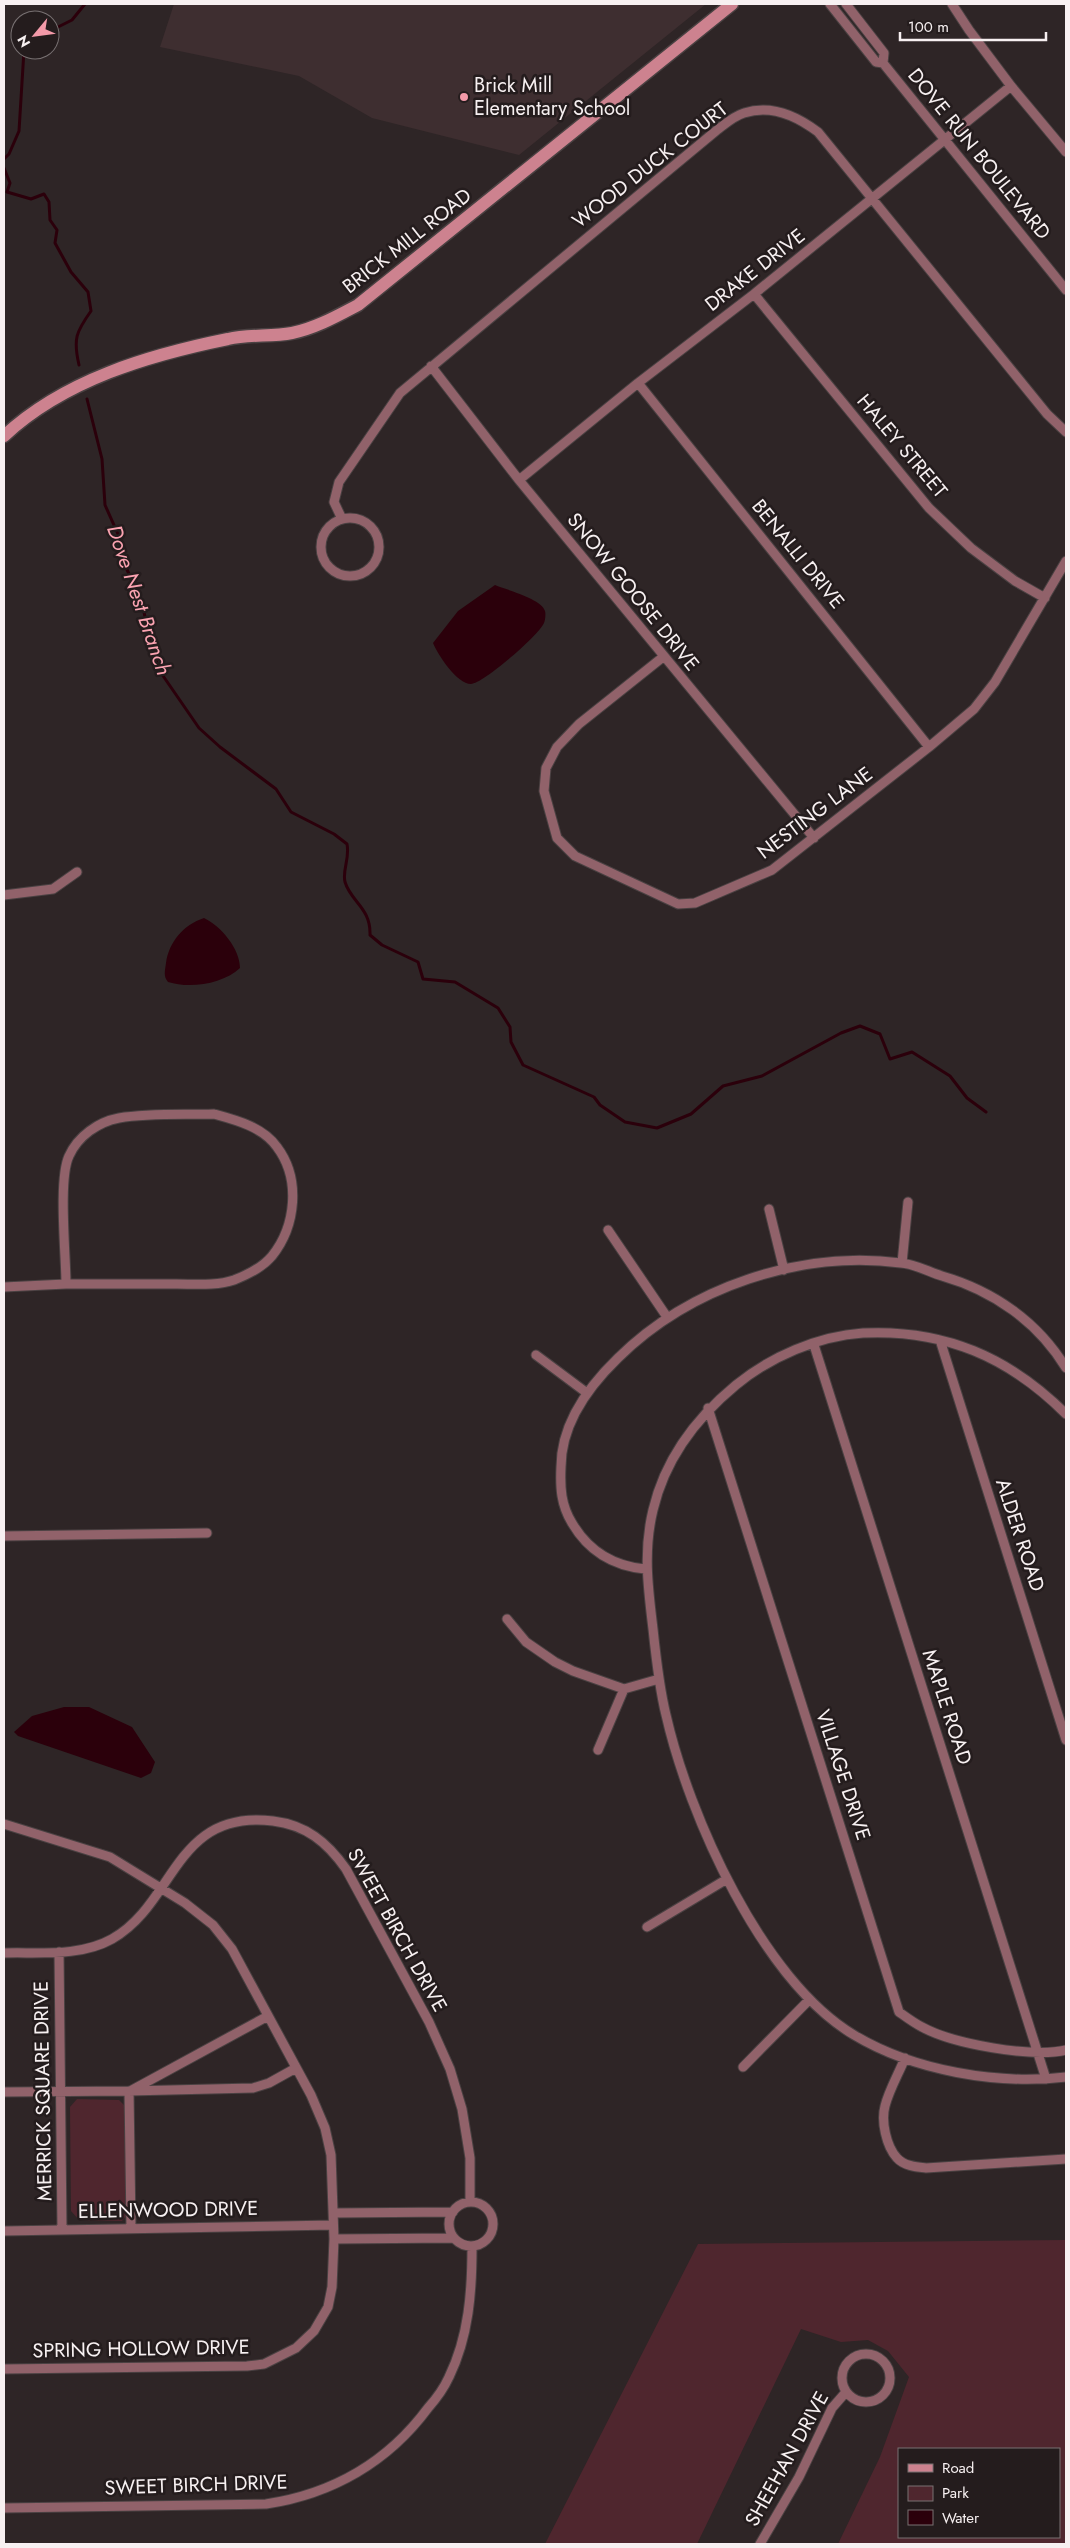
<svg xmlns="http://www.w3.org/2000/svg" width="1070" height="2548" font-family="Jost,sans-serif">
<style>
.built{fill:#3e2e30}
.green{fill:#4f262e;fill-rule:evenodd}
.water{fill:#2b000b}
.lines{fill:none;stroke-linecap:round;stroke-linejoin:round}
.stream{stroke:#2b000b;stroke-width:3}
.street-casing{stroke:#4a4142;stroke-width:11}
.secondary-casing{stroke:#4a4142;stroke-width:15}
.street{stroke:#91626a;stroke-width:9}
.secondary{stroke:#cd828f;stroke-width:12}
.poi-dot{fill:#f39aa9;stroke:#241c1d;stroke-width:2}
.labels{text-anchor:middle;dominant-baseline:central;stroke-width:5;stroke-linejoin:round;paint-order:stroke}
.poi-label{font-size:20px;fill:#f7f0f1;stroke:#241c1d;text-anchor:start}
.street-label{font-size:20px;fill:#f7f0f1;stroke:#241c1d}
.water-label{font-size:21px;font-style:italic;fill:#fba3b1;stroke:#241c1d}
</style>
<rect width="100%" height="100%" fill="#2e2526"/>
<!-- built -->
<path class="built" d="M174 4H706L519 155 372 118 299 76 160 47Z"/>
<!-- green -->
<path class="green" d="M77 2099 119 2100 126 2107 129 2212 122 2221 79 2220 71 2211 70 2107Z
M1066 2240V2544H838L880 2457 909 2377 888 2351 868 2340 841 2342 801 2329 697 2544H545L698 2244ZM899 2449H1059V2537H899Z"/>
<!-- water -->
<path class="water" d="M495 585C507 590 542 599 545 611 546 614 545 621 544 623 539 635 483 684 471 684 457 684 438 655 433 643L458 611Z
M204 918C221 926 240 949 240 968 223 984 190 989 168 982 163 976 165 971 166 963 169 942 183 925 204 918Z
M64 1707H89L132 1727 155 1762 151 1773 141 1778 18 1736 14 1732 32 1716Z"/>
<g class="lines">
<!-- stream -->
<path class="stream" d="M50 31 72 20 85 4
M4 159 9 154 19 131 24 50
M4 168 10 183 7 192 31 199 44 194 49 202 50 220 57 230 55 243 71 272 88 292 91 311C76 332 73 339 79 365
M87 399 102 459 105 505 122 543 123 561 142 602 150 642 159 670 199 728 220 747 276 789 291 812 334 834 347 844C350 859 342 870 345 882 351 902 371 908 370 935L382 945 418 962 423 979 455 982 498 1008 510 1027 511 1042 523 1065 594 1097 600 1105 625 1122 657 1128 691 1114 723 1086 762 1076 841 1033 860 1026 880 1034 890 1059 912 1052 950 1076 967 1098 986 1112"/>
<defs>
<path id="street" d="M830 4 876 62 883 63 1066 290
M846 4 884 53 883 63
M952 4 969 30 1011 86 1066 152
M754 294 929 508 971 548 1015 581 1045 598
M431 366 519 480 814 838
M638 383 929 747
M519 480 638 383 754 294 1011 86
M321 547a29 29 0 1 1 58 0a29 29 0 1 1-58 0Z
M342 519 334 502 339 482 400 393 717 130C725 124 734 116 744 113 771 104 797 116 818 132L1047 414 1066 432
M663 657 579 724 557 747 546 768 544 791 557 838 575 856 678 904 695 903 772 870 929 747 974 709 995 682 1066 561
M4 895 53 889 77 872
M214 1114C236 1120 263 1127 277 1147 301 1179 296 1226 272 1256 262 1268 247 1275 234 1280 217 1286 194 1284 177 1284 140 1284 103 1284 66 1284 66 1256 58 1179 69 1156 78 1136 98 1122 119 1118 150 1113 183 1115 214 1114Z
M769 1209 784 1270
M608 1230 667 1317
M902 1263 908 1202
M4 1287 66 1284
M940 1340 1066 1740
M814 1345 1046 2079
M536 1355 587 1393
M708 1408 899 2012C906 2017 914 2023 922 2027 953 2044 1032 2058 1066 2050
M1066 1414C1009 1357 944 1329 863 1333 818 1336 770 1357 736 1385 696 1418 665 1459 653 1510 643 1551 648 1588 653 1629 656 1658 659 1687 666 1715 689 1816 762 1980 854 2035 914 2071 998 2085 1066 2077
M4 1536 207 1533
M645 1569C613 1566 589 1552 572 1523 561 1505 560 1488 561 1467 561 1424 588 1387 618 1358 690 1287 800 1250 901 1263 915 1264 929 1272 942 1276 994 1291 1038 1322 1066 1368
M507 1619 526 1642 555 1662 573 1671 624 1689 659 1679
M598 1750 624 1689
M4 1824 110 1857 185 1903 213 1925 232 1949 311 2095 325 2128 331 2155 334 2239 332 2287 328 2307 314 2331 296 2348 264 2364 247 2366 4 2369
M647 1927 727 1879
M59 1952 62 2229
M4 1953C39 1952 80 1957 112 1939 176 1903 174 1809 273 1821 306 1825 327 1842 346 1869L429 2022 450 2069 462 2109 470 2158V2201
M905 2058C899 2073 889 2090 885 2106 881 2121 886 2146 897 2158 904 2166 917 2167 926 2168L1066 2159
M743 2067 809 2000
M132 2090 268 2016
M129 2091 131 2228
M4 2092 129 2091 253 2088 269 2083 296 2068
M449 2224a22 22 0 1 1 44 0a22 22 0 1 1-44 0Z
M333 2213 453 2212
M4 2231 333 2225
M334 2239 453 2238
M842 2378a24 24 0 1 1 48 0a24 24 0 1 1-48 0Z
M4 2508 266 2504C332 2494 388 2462 428 2408 436 2399 444 2388 449 2377 469 2336 472 2291 472 2247
M760 2544 799 2477 832 2408 846 2392"/>
<path id="secondary" d="M4 436C64 380 149 355 228 339 249 334 271 337 292 333 316 328 337 316 358 305L732 4"/>
</defs>
<!-- street casing -->
<use href="#street" class="street-casing"/>
<!-- secondary casing -->
<use href="#secondary" class="secondary-casing"/>
<!-- street -->
<use href="#street" class="street"/>
<!-- secondary -->
<use href="#secondary" class="secondary"/>
</g>
<!-- markers -->
<circle class="poi-dot" cx="464" cy="97" r="5"/>
<g class="labels">
<!-- poi labels -->
<g class="poi-label">
<text x="474" y="85">Brick Mill<tspan x="474" dy="23">Elementary School</tspan></text>
</g>
<!-- street labels -->
<g class="street-label">
<text transform="translate(979 154) rotate(51)">DOVE RUN BOULEVARD</text>
<text transform="translate(650 165) rotate(-38)">WOOD DUCK COURT</text>
<text transform="translate(407 241) rotate(-38)">BRICK MILL ROAD</text>
<text transform="translate(755 270) rotate(-38)">DRAKE DRIVE</text>
<text transform="translate(902 446) rotate(50)">HALEY STREET</text>
<text transform="translate(798 554) rotate(51)">BENALLI DRIVE</text>
<text transform="translate(633 592) rotate(51)">SNOW GOOSE DRIVE</text>
<text transform="translate(815 813) rotate(-37)">NESTING LANE</text>
<text transform="translate(1020 1535) rotate(72)">ALDER ROAD</text>
<text transform="translate(947 1707) rotate(72)">MAPLE ROAD</text>
<text transform="translate(843 1775) rotate(72)">VILLAGE DRIVE</text>
<text transform="translate(397 1930) rotate(61)">SWEET BIRCH DRIVE</text>
<text transform="translate(43 2091) rotate(-91)">MERRICK SQUARE DRIVE</text>
<text transform="translate(168 2210) rotate(-1)">ELLENWOOD DRIVE</text>
<text transform="translate(141 2349) rotate(-1)">SPRING HOLLOW DRIVE</text>
<text transform="translate(787 2459) rotate(-61)">SHEEHAN DRIVE</text>
<text transform="translate(196 2485) rotate(-2)">SWEET BIRCH DRIVE</text>
</g>
<!-- water labels -->
<g class="water-label">
<text transform="translate(139 600) rotate(71)">Dove Nest Branch</text>
</g>
</g>
<!-- border -->
<rect width="1070" height="2548" fill="none" stroke="#f7f0f1" stroke-width="10"/>
<!-- legend -->
<rect x="898" y="2448" width="162" height="90" fill="#241c1d" stroke="#787172"/>
<rect x="908" y="2464" width="25" height="8" fill="#cd828f" stroke="#787172"/>
<text x="942" y="2473" font-size="15" fill="#f7f0f1">Road</text>
<rect x="908" y="2486" width="25" height="15" fill="#4f262e" stroke="#787172"/>
<text x="942" y="2498" font-size="15" fill="#f7f0f1">Park</text>
<rect x="908" y="2510" width="25" height="15" fill="#2b000b" stroke="#787172"/>
<text x="942" y="2523" font-size="15" fill="#f7f0f1">Water</text>
<!-- north arrow -->
<g transform="translate(35 35) rotate(241)"><circle r="24" fill="#241c1d" stroke="#787172"/>
<path d="M0-4L9 19L0 12L-9 19Z" fill="#f39aa9"/>
<text y="-8" font-size="14" font-weight="bold" text-anchor="middle" fill="#f7f0f1">N</text>
</g>
<!-- scale -->
<path d="M900 32v8h146v-8" fill="none" stroke="#f7f0f1" stroke-width="2.5"/>
<text x="908" y="32" font-size="15" fill="#f7f0f1" stroke="#241c1d" stroke-width="4" paint-order="stroke">100 m</text>
</svg>
